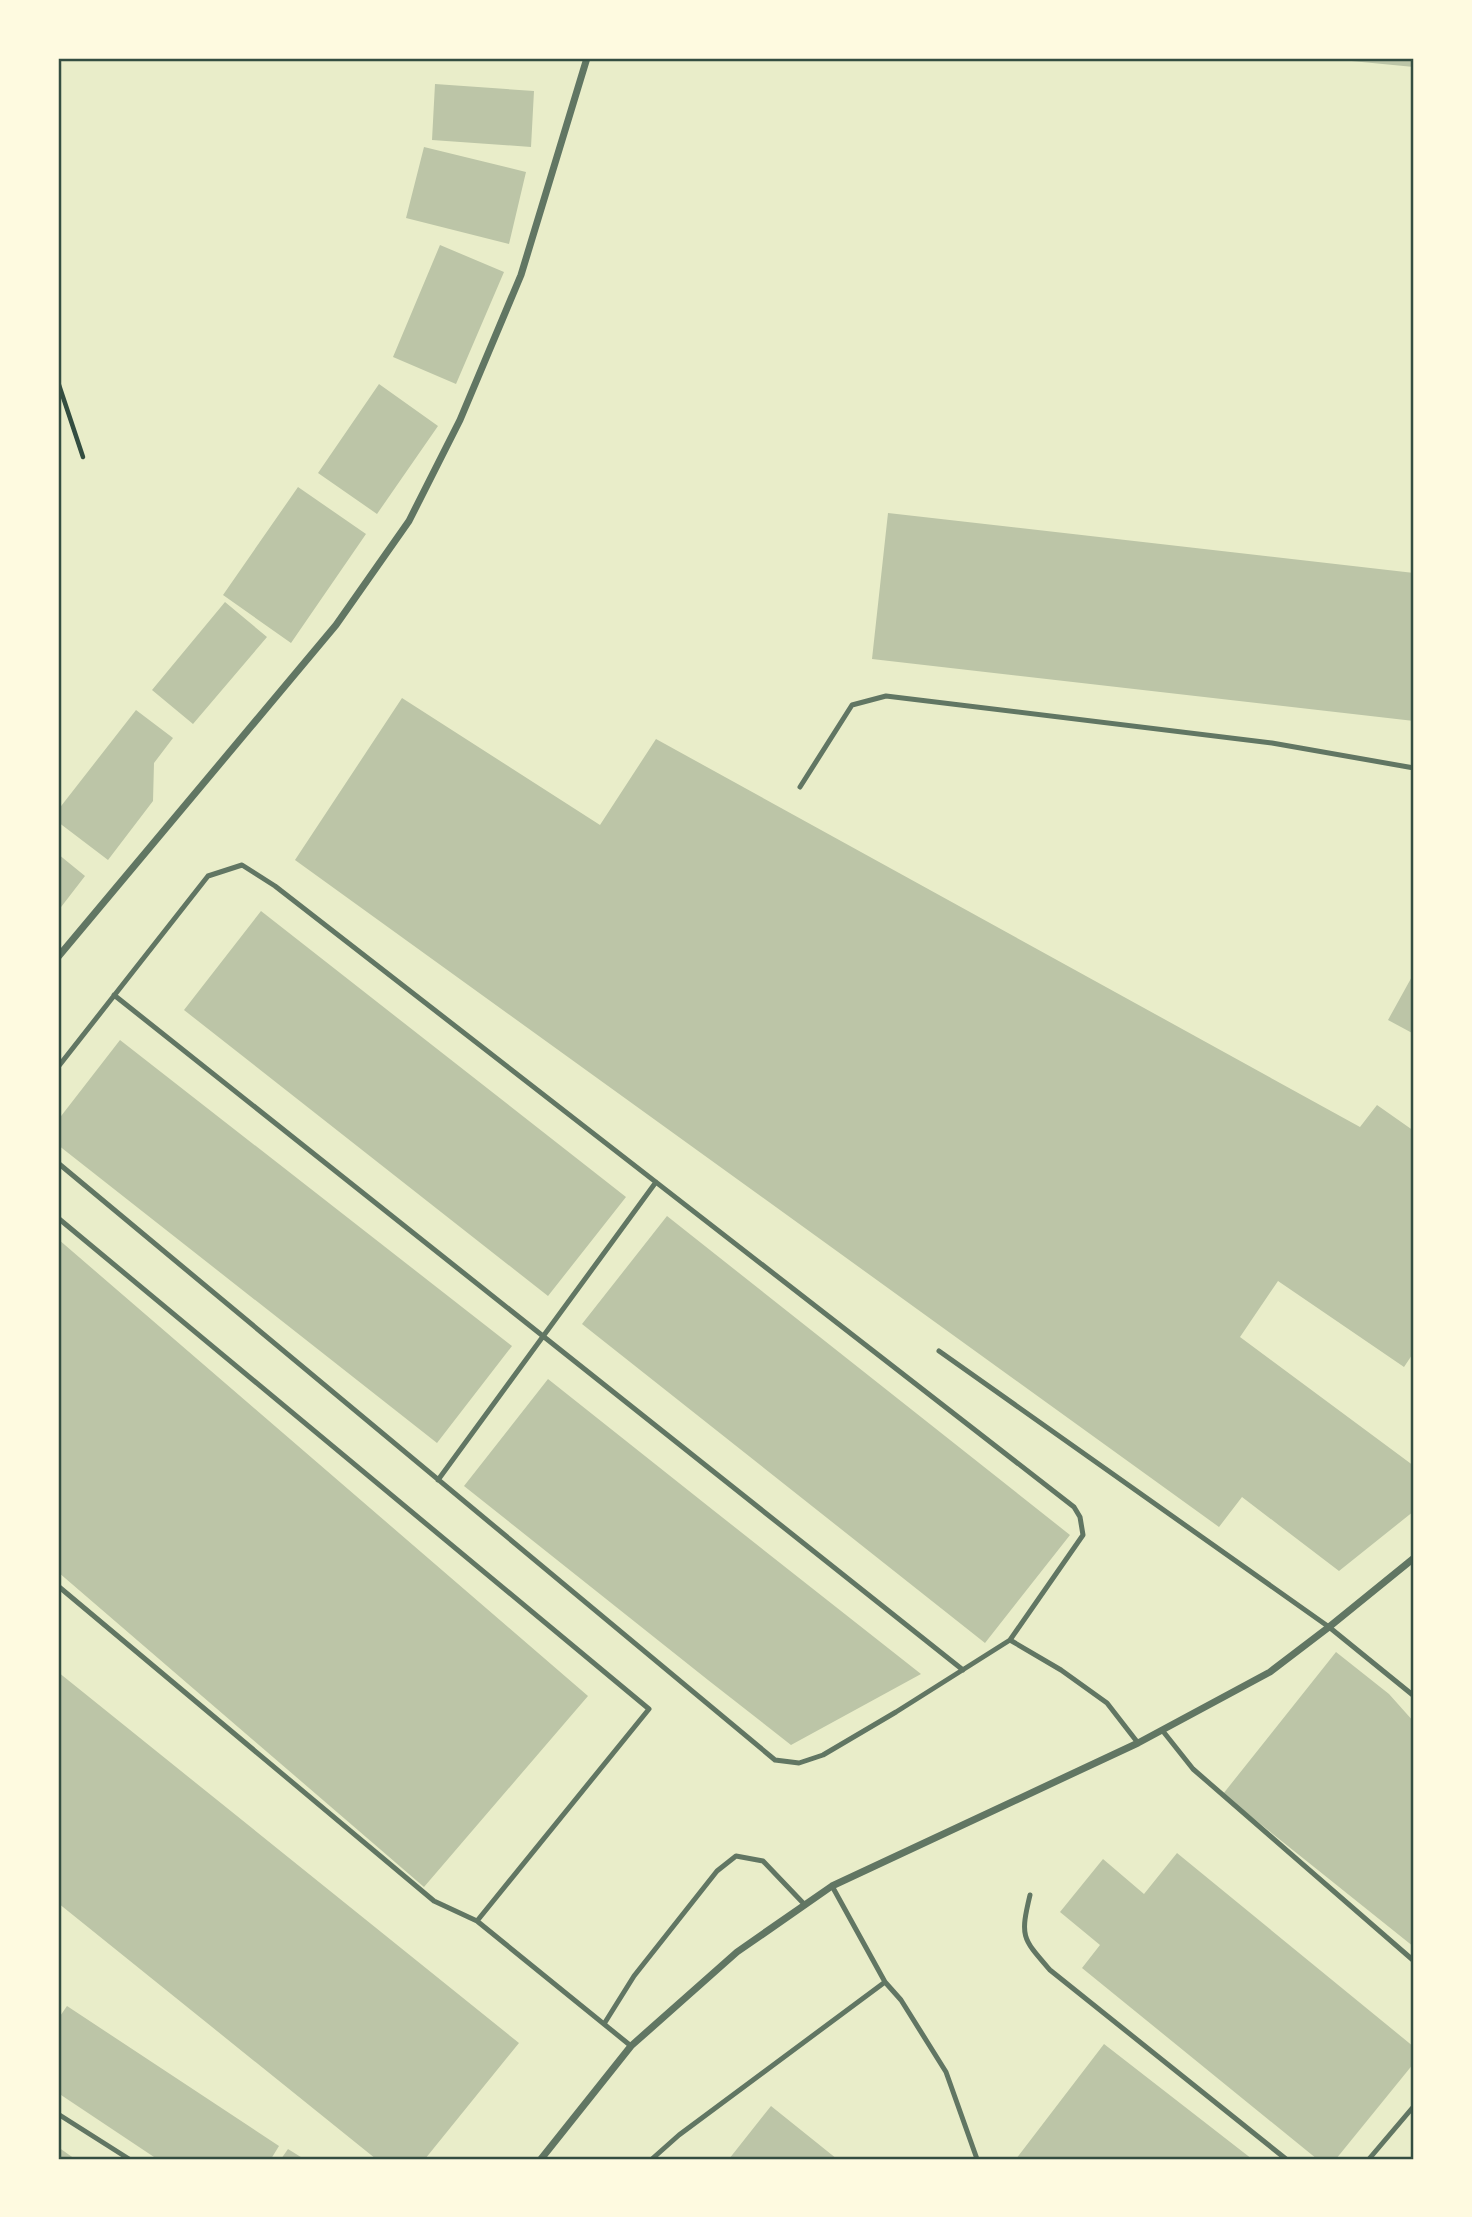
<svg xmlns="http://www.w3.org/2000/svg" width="1472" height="2217" font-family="'Alegreya Sans',sans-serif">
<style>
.building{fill:#bcc5a7}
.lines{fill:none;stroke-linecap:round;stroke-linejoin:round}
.path{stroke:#344e41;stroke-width:4.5}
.service{stroke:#617663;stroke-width:5}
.minor{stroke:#617663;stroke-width:7}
.neatline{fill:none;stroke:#344e41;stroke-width:2.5}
</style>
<rect width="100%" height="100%" fill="#e9edc9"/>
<!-- building -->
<path class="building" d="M1341 58H1414V67L1341 60Z
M435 84 534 91 531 147 432 140Z
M424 147 526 172 509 244 406 218Z
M440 245 504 272 456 384 393 357Z
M379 384 438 426 377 514 318 473Z
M298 487 366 534 291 643 223 595Z
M888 513 1414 573V721L872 659Z
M225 602 267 637 193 724 152 690Z
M402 698 600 825 656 739 1360 1127 1377 1105 1414 1131V1352L1404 1367 1278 1281 1240 1337 1414 1466V1511L1339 1571 1242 1497 1219 1527 295 860Z
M136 710 173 738 154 763 153 801 108 860 58 822V810Z
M58 854 85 876 58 911Z
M261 911 626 1197 548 1296 184 1010Z
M1414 973V1034L1388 1020Z
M120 1040 512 1346 437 1443 58 1145V1120Z
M667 1216 1070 1535 985 1643 582 1324Z
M58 1239 588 1696 424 1887 58 1572Z
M548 1379 713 1510 921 1674 791 1745 708 1680 464 1486Z
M1336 1652 1389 1694 1414 1722V1947L1223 1794Z
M58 1672 519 2043 425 2159H376L58 1903Z
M1177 1853 1414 2047V2063L1336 2159H1317L1082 1968 1100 1945 1060 1912 1103 1859 1144 1894Z
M67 2006 279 2146 271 2159H157L58 2093V2019Z
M1104 2044 1252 2159H1016Z
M771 2106 837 2159H729Z
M58 2147 75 2159H58Z
M288 2149 304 2159H281Z"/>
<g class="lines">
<!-- path -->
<path class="path" d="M58 382 83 457"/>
<!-- service -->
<path class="service" d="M800 787 852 705 886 696 1272 743 1414 768
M114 995 963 1670
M58 1067 208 876 242 865 275 886 1074 1507 1080 1517 1083 1535 1010 1640 896 1712 823 1755 799 1763 775 1760 58 1163
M58 1218 649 1709 477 1921
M939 1351 1329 1627 1414 1696
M438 1480 656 1182
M58 1586 434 1901 477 1921 631 2046
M1010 1640 1061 1670 1107 1703 1138 1743
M1162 1730 1193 1769 1414 1961
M832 1886 885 1982 901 2000 946 2072 977 2159
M1030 1895C1020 1937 1022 1938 1050 1970L1286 2159
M604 2024 634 1976 717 1871 736 1856 763 1861 805 1905
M58 2114 129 2159
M652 2159 679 2135 885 1982
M1369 2159 1414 2106"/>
<!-- minor -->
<path class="minor" d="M58 957 336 625 409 521 460 420 521 275 587 58
M541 2159 631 2046 737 1952 832 1886 1138 1743 1270 1672 1329 1627 1414 1558"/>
</g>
<!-- border -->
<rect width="1472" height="2217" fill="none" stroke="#fefae0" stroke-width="119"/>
<rect x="60" y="60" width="1352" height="2098" class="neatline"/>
</svg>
